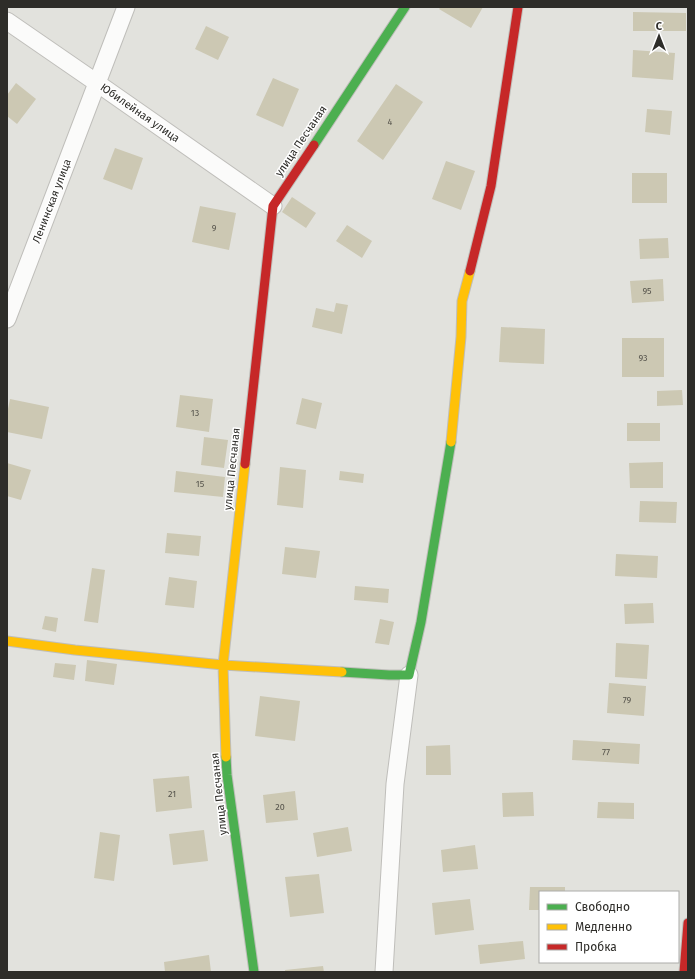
<svg xmlns="http://www.w3.org/2000/svg" width="695" height="979" font-family="'Fira Sans',sans-serif">
<style>
.building{fill:#ccc8b3}
.lines{fill:none;stroke-linecap:round;stroke-linejoin:round}
.street-casing{stroke:#bfbeba;stroke-width:19}
.fast-casing{stroke:#bfbeba;stroke-width:11}
.slow-casing{stroke:#bfbeba;stroke-width:11}
.jam-casing{stroke:#bfbeba;stroke-width:11}
.street{stroke:#fbfbfa;stroke-width:17}
.fast{stroke:#4caf50;stroke-width:9}
.slow{stroke:#ffc107;stroke-width:9}
.jam{stroke:#c62828;stroke-width:9}
.labels{text-anchor:middle;dominant-baseline:central;stroke-width:3;stroke-linejoin:round;paint-order:stroke}
.number-label{font-size:9px;fill:#56544c}
.street-label{font-size:11px;fill:#2e2d29;stroke:#fff}
</style>
<rect width="100%" height="100%" fill="#e2e2dd"/>
<!-- building -->
<path class="building" d="M441 7H483L471 28 439 9Z
M633 12 686 13V31H633Z
M206 26 229 37 218 60 195 49Z
M633 50 675 53 673 80 632 77Z
M273 78 299 89 283 127 256 115Z
M16 83 36 99 17 124 7 116V95Z
M396 84 423 102 383 160 357 141Z
M647 109 672 111 670 135 645 132Z
M115 148 143 158 132 190 103 179Z
M446 161 475 171 461 210 432 199Z
M632 173H667V203H632Z
M292 197 316 213 306 228 282 212Z
M200 206 236 213 229 250 192 242Z
M347 225 372 241 362 258 336 241Z
M668 238 669 258 640 259 639 239Z
M663 279 664 301 632 303 630 281Z
M336 303 348 305 342 334 312 327 316 308 334 312Z
M501 327 545 329 544 364 499 362Z
M622 338H664V377H622Z
M682 390 683 405 657 406V391Z
M180 395 213 399 209 432 176 427Z
M302 398 322 403 316 429 296 424Z
M10 399 49 407 42 439 7 432V414Z
M627 423H660V441H627Z
M204 437 228 440 224 468 201 465Z
M663 462V488H630L629 463Z
M7 463 31 470 21 500 7 496Z
M280 467 306 470 303 508 277 505Z
M176 471 225 477 223 497 174 492Z
M340 471 364 474 363 483 339 480Z
M640 501 677 502 676 523 639 522Z
M167 533 201 536 199 556 165 553Z
M285 547 320 551 316 578 282 574Z
M616 554 658 556 657 578 615 576Z
M92 568 105 570 98 623 84 621Z
M169 577 197 581 194 608 165 605Z
M355 586 389 589 388 603 354 600Z
M653 603 654 623 625 624 624 604Z
M45 616 58 618 56 632 42 629Z
M380 619 394 622 389 645 375 643Z
M616 643 649 645 647 679 615 677Z
M87 660 117 664 114 685 85 681Z
M55 663 76 665 74 680 53 677Z
M609 683 646 686 644 716 607 713Z
M260 696 300 701 295 741 255 736Z
M573 740 640 744 639 764 572 760Z
M450 745 451 775H426V746Z
M189 776 192 808 156 812 153 779Z
M295 791 298 820 266 823 263 795Z
M533 792 534 816 503 817 502 793Z
M598 802 634 803V819L597 818Z
M348 827 352 851 317 857 313 833Z
M204 830 208 861 173 865 169 834Z
M100 832 120 835 114 881 94 878Z
M475 845 478 869 443 872 441 850Z
M319 874 324 913 290 917 285 877Z
M530 887H565V892H540V910H529Z
M470 899 474 930 435 935 432 903Z
M523 941 525 959 480 964 478 945Z
M209 955 211 972H165L164 962Z
M323 966 324 972H285V970Z"/>
<g class="lines">
<defs>
<path id="street" d="M7 21 97 83 273 206
M7 319 126 7
M384 972 395 784 409 675"/>
<path id="fast" d="M314 145 405 7
M342 672 389 675H409L421 622 451 442
M226 757 227 775 254 972"/>
<path id="slow" d="M451 442 461 337 462 301 470 271
M7 641 75 650 223 665 342 672
M226 757 223 665 245 464"/>
<path id="jam" d="M470 271 491 186 518 7
M245 464 273 206 314 145
M684 972 688 923"/>
</defs>
<!-- street casing -->
<use href="#street" class="street-casing"/>
<!-- fast casing -->
<use href="#fast" class="fast-casing"/>
<!-- slow casing -->
<use href="#slow" class="slow-casing"/>
<!-- jam casing -->
<use href="#jam" class="jam-casing"/>
<!-- street -->
<use href="#street" class="street"/>
<!-- fast -->
<use href="#fast" class="fast"/>
<!-- slow -->
<use href="#slow" class="slow"/>
<!-- jam -->
<use href="#jam" class="jam"/>
</g>
<g class="labels">
<!-- number labels -->
<g class="number-label">
<text x="390" y="122">4</text>
<text x="214" y="228">9</text>
<text x="647" y="291">95</text>
<text x="643" y="358">93</text>
<text x="195" y="413">13</text>
<text x="200" y="484">15</text>
<text x="627" y="700">79</text>
<text x="606" y="752">77</text>
<text x="172" y="794">21</text>
<text x="280" y="807">20</text>
</g>
<!-- street labels -->
<g class="street-label">
<text transform="translate(140 113) rotate(35)">Юбилейная улица</text>
<text transform="translate(301 141) rotate(-56)">улица Песчаная</text>
<text transform="translate(52 201) rotate(-69)">Ленинская улица</text>
<text transform="translate(232 469) rotate(-84)">улица Песчаная</text>
<text transform="translate(219 794) rotate(-96)">улица Песчаная</text>
</g>
</g>
<!-- border -->
<rect width="695" height="979" fill="none" stroke="#2e2d29" stroke-width="16"/>
<!-- legend -->
<rect x="539" y="891" width="140" height="72" fill="#ffffff" stroke="#ababa9"/>
<rect x="547" y="904" width="20" height="6" fill="#4caf50" stroke="#ababa9"/>
<text x="575" y="911" font-size="12" fill="#2e2d29">Свободно</text>
<rect x="547" y="924" width="20" height="6" fill="#ffc107" stroke="#ababa9"/>
<text x="575" y="931" font-size="12" fill="#2e2d29">Медленно</text>
<rect x="547" y="944" width="20" height="6" fill="#c62828" stroke="#ababa9"/>
<text x="575" y="951" font-size="12" fill="#2e2d29">Пробка</text>
<!-- north arrow -->
<g transform="translate(659 36)" stroke="#ffffff" stroke-width="3" paint-order="stroke">
<path d="M0-3L7 15L0 10L-7 15Z" fill="#2e2d29"/>
<text y="-6" font-size="11" font-weight="bold" text-anchor="middle" fill="#2e2d29">С</text>
</g>
</svg>
